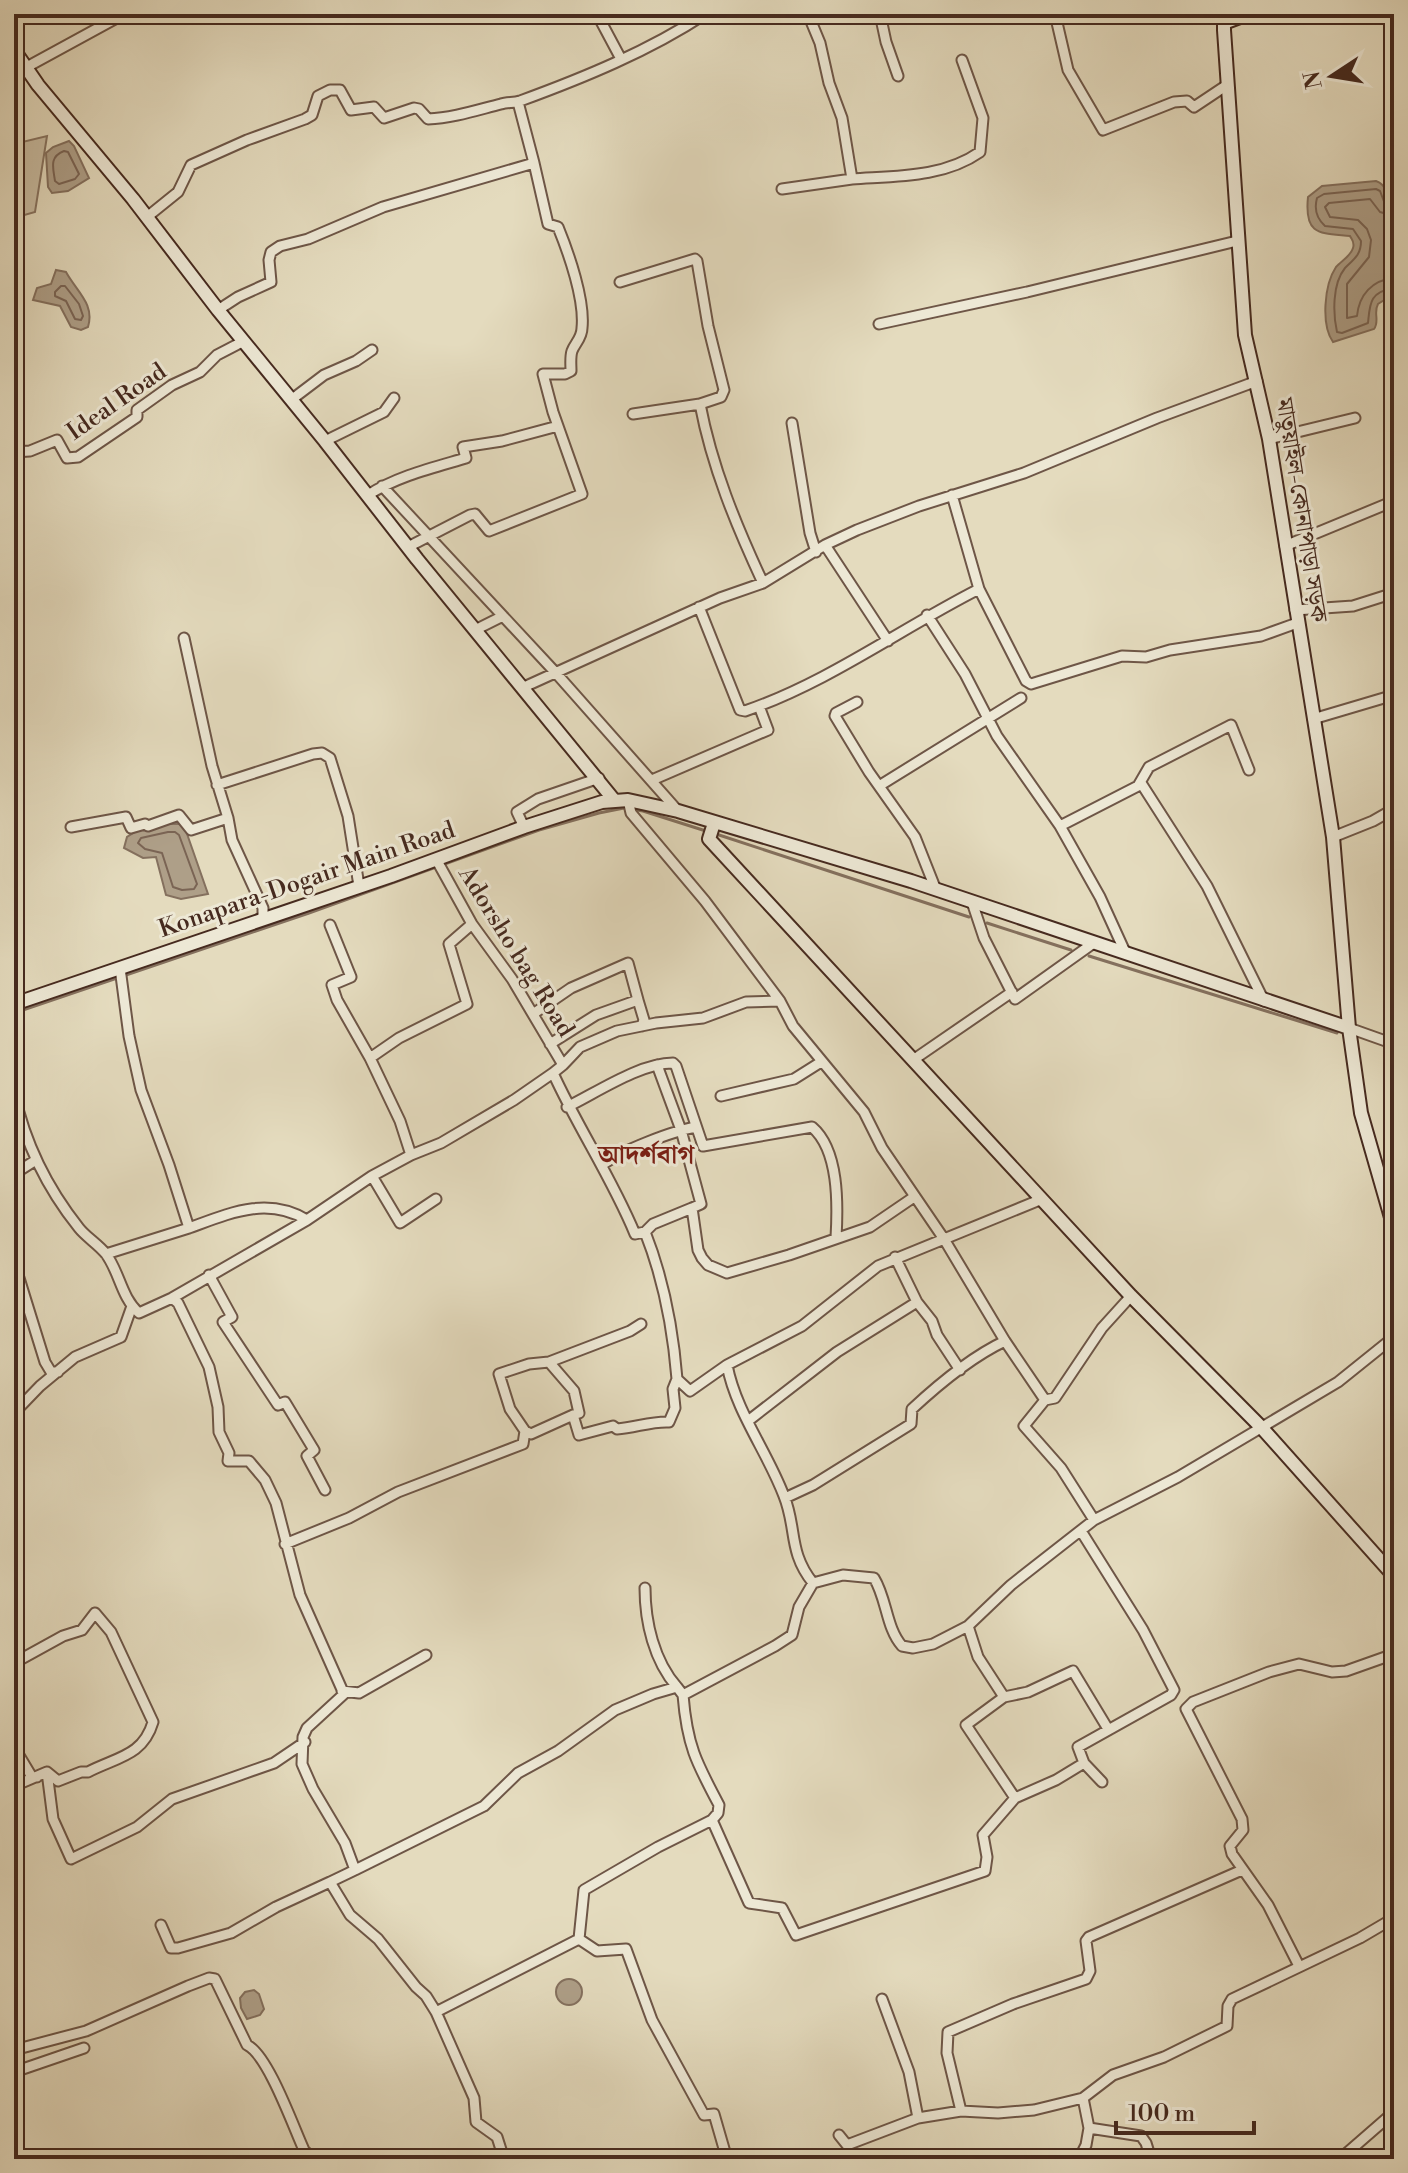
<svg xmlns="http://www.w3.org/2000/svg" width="1408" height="2173" font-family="'Libre Bodoni','Noto Serif Bengali',serif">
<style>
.green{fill:#c9bda3;stroke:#887461;stroke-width:2}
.water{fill:#ae9f88;stroke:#84705e;stroke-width:2}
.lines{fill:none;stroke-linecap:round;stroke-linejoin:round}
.shore{stroke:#7a6454;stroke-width:2}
.stream{stroke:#84705e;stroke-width:3}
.street-casing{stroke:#6e5647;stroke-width:13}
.secondary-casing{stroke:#462a1f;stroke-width:16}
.street{stroke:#ede8d5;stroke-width:9}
.secondary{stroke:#ede8d5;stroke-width:12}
.labels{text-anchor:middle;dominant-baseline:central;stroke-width:6;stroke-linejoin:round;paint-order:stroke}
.street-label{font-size:24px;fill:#462a1f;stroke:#ede8d5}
.neighbourhood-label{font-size:26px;font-weight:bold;fill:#7a1f14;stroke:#ede8d5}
</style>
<rect width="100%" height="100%" fill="#e4dbbe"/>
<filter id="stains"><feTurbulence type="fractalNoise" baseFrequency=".0025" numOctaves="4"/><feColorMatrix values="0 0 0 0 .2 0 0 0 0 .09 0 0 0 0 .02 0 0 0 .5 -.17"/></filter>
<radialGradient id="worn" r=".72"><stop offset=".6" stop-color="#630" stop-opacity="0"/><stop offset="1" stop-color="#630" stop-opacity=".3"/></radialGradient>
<!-- green -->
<path class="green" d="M47 136 35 212 14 218V144Z"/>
<!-- water -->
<path class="water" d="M69 141 74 146 89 178 68 191 52 193 48 187 46 153 53 147Z
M1376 181C1403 190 1394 269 1394 294L1378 304C1373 313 1380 321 1374 329L1333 342C1321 325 1324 285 1336 267 1341 261 1351 256 1353 248 1355 242 1352 240 1350 236 1320 233 1304 236 1308 197L1322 186Z
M56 270 66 272C77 292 95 304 88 327L81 330 71 327 60 306 33 300 37 288 51 284Z
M167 824H180L186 831 208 894 181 899 166 895 156 857 143 858 124 848 127 837 138 830Z
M556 1992a13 13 0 1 1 26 0a13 13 0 1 1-26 0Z
M254 1990 259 1994 264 2009 260 2015 247 2019 241 2008 240 1998 245 1992Z"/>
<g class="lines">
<!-- shore -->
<path class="shore" d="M64 151 68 152 79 174 75 179 59 184 55 181C53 167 49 157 64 151Z
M1394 206 1385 204 1380 191 1376 189 1324 194 1317 198C1314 209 1316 218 1325 226L1353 229 1361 241C1361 255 1354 259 1345 268 1332 284 1333 314 1337 332L1342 333 1368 323C1370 304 1369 292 1394 288
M1394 216 1380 212 1370 199 1329 203 1325 207 1330 217 1358 220 1367 229 1371 240 1369 257 1347 284V318L1357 316C1359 295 1372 280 1394 278
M61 286H65L79 304 83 316 81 320 75 319 66 301 55 296V292Z
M168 832H175L179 835 197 884 194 889 182 890 173 887 162 853 145 849 138 843 141 838Z"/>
<!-- stream -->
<path class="stream" d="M716 834 969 917
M987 923 1071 950
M1089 956 1337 1033
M14 1013 309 913 539 830 599 813 624 808 643 811 709 832"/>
<defs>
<path id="street" d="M597 14 621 59
M808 14 820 43 829 83 842 118 852 179C895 176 943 178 980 152L983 118 962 60
M880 14 886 42 898 76
M1055 14 1068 70 1103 130 1174 102 1187 101 1194 107 1227 85
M14 74 124 14
M782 189 852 179
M147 217 178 192 191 165 247 140 305 119 312 115 318 96 330 90H340L351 110 374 107 384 118 414 108 419 109 428 119C453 118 477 110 501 104 507 102 514 103 520 101 583 78 649 51 705 14
M620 282 695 259 697 261 708 326 724 390 721 397 700 404 633 414
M218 310 238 297 271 282 269 260 271 252 280 246 308 239 383 207 534 163 518 102
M879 324 1027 292 1237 241
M291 400 324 375 356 361 372 350
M700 404C712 467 736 525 763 583
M792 423 810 533 816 552
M1269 439 1355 418
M325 441 384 412 394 398
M14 452 30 451 57 440 67 458 78 457 137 417V410L172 385 200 372 217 355 244 341
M382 486 555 672 678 811
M368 495C398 476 432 468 466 458L463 447 502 441 558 426
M952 495 979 589 1026 681 1031 684 1122 656 1146 657 1170 650 1261 636 1297 623
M825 545 888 641
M1285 546 1394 501
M408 547 470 515 475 514 489 531 582 494 553 412 543 374H565L571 371C571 365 570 357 572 351 575 343 582 338 582 328 585 300 569 254 558 227L548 224 534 163
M699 607 740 710 745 711C829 682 900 629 979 589
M1295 610 1353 606 1394 593
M927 615 965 674 997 736 1060 826 1100 897 1126 954
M477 629 503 616
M184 638 212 766 228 818 232 840 263 908V918
M524 687 720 598 763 583 825 545 857 530 919 506 1024 473 1157 418 1257 381
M857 702 836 713 835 716 869 772 915 837 936 890
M1313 719 1394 695
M652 780 768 730 759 706
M1141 783 1207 886 1264 1001
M217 785 313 754 322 753 330 758 348 816 359 886
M879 786 1021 698
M628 800 631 813 705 901 780 1001 793 1026 864 1112 882 1148 944 1239 1005 1341 1045 1400 1024 1426 1061 1468 1094 1520
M1060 826 1138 786 1149 767 1231 725 1249 770
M71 827 126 817 131 828 145 824 148 826 179 815 191 830 228 818
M524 827 517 812 538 799 599 778
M1333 837 1373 821 1394 809
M436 859 472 924 512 979 563 1065 553 1073C578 1128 612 1178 635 1234L645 1232C664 1280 673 1329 677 1379L690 1391 727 1365C736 1412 767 1451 784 1496 797 1528 788 1552 813 1583L843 1575 874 1578C887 1599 886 1628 902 1646L913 1648 933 1644 968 1626 1011 1585 1094 1520 1178 1477 1338 1382 1394 1337
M972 902 984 938 1015 999 1095 942
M330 925 351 977 332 985 337 1000 370 1058
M533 1014 571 988 628 963 638 1000
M1349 1028 1394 1044
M550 1044 596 1015 638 1000 644 1020 642 1026
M913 1060 1012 992
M563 1065 580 1047 617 1031 656 1023 703 1018 746 1002 780 1001
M657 1065 681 1130 701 1204 692 1208 698 1250 702 1258 708 1265 727 1273 789 1255 870 1227 914 1197
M14 1093C25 1143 47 1188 79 1228 86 1237 98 1244 106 1254 120 1273 121 1297 139 1313L172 1298 178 1303 209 1367 218 1407 219 1432 229 1453 228 1461H249L265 1480 276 1503 300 1595 344 1694 307 1728 303 1737 302 1764 313 1789 345 1843 355 1870 330 1882 350 1915 378 1939 416 1987 426 1996 436 2012 579 1939 584 1890 658 1847 712 1820 718 1813 719 1805C696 1762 687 1745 683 1695L775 1646 792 1635 799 1607 813 1583
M721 1096 794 1079 821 1062
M567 1107C596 1093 640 1063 673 1063L676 1066 703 1146 812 1127C839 1150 838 1204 836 1238
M411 1155 400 1121 370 1058 399 1038 467 1004 449 944 472 924
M602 1165C621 1151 672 1131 696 1127
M14 1174 36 1160
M372 1176 400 1223 436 1199
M189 1228C230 1213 267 1196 307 1220
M645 1232 653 1224 692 1208
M106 1254 189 1228 169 1165 141 1090 129 1036 120 968
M895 1257 917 1302 932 1321 937 1335 960 1370
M15 1272 19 1278 45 1362 51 1372H58
M209 1275 232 1317 223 1322 278 1405 285 1402 314 1450 307 1456 325 1490
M172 1298 307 1220 372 1176 411 1155 441 1143 514 1100 553 1073
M549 1362 574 1391 579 1413 573 1415
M727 1365 802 1326 878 1266 1042 1199
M1045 1400 1055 1398 1102 1328 1131 1296
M14 1413 40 1386 75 1357 121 1337 132 1306
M748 1421 837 1352 917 1302
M525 1431 510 1409 499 1374 529 1364 549 1362 630 1331 641 1324
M785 1498 813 1485 911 1424 912 1409C940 1383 971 1357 1005 1341
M1081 1531 1143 1630 1174 1690 1171 1695 1078 1747 1084 1763 1102 1782
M285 1544 349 1518 398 1492 523 1444 525 1431 531 1434 573 1415 579 1435 613 1426 617 1429C635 1428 651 1421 669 1422L675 1408 673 1389 677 1379
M14 1562 18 1573
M645 1588C645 1622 654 1661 677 1687
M968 1626 978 1657 1004 1697 966 1725 1015 1798
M14 1663 63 1636 82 1630 95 1613 111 1632 153 1722C143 1756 117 1757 88 1772H81L58 1781 47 1772
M342 1691 359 1693 426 1655
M1004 1697 1028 1692 1073 1671 1108 1729
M14 1747 32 1777H37
M14 1786 47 1772 53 1819 71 1859 137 1827 172 1799 274 1763 305 1742
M712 1820 749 1903 782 1908 796 1935 985 1871 987 1857 983 1835 1015 1798 1056 1780 1084 1763
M355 1870 484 1806 518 1773 558 1751 615 1710 653 1694 677 1687 683 1695
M161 1925 171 1948H178L231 1933 276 1907 330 1882
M579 1939 597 1951 626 1949 652 2020 704 2115 714 2114 727 2159
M1299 1966 1268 1905 1232 1854 1230 1846 1243 1830 1242 1819 1186 1709 1193 1702 1269 1672 1299 1664 1332 1672 1346 1671 1394 1654
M882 1999 909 2072 918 2118
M436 2012 474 2098 476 2122 497 2137 504 2159
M14 2050 86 2031 188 1986 209 1978 215 1979 247 2045C268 2055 293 2126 304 2150L311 2157 322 2159
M14 2072 84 2048
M961 2111 947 2053 948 2032 1013 2004 1086 1979 1090 1971 1086 1941 1089 1937 1242 1870
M1089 2128 1141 2136 1146 2143 1151 2159
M839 2135 847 2145 918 2118 961 2111 998 2113 1034 2110 1083 2098
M1079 2159 1086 2145 1089 2128 1083 2098 1113 2075 1164 2057 1227 2026 1228 2006 1232 1999 1360 1938 1394 1918
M1340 2159 1394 2112"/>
<path id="secondary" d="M1248 14 1224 23V30L1245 335 1269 439 1333 837 1349 1028 1361 1113 1394 1228
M14 50 38 85 133 199 218 310 325 441 417 559 614 800
M714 823 709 839 1131 1296 1261 1427 1394 1576
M14 1004 391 876 524 827 602 802 628 800 678 811 911 881 1349 1028"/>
</defs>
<!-- street casing -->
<use href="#street" class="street-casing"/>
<!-- secondary casing -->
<use href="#secondary" class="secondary-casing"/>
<!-- street -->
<use href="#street" class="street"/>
<!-- secondary -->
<use href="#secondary" class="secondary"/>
</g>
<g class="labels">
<!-- street labels -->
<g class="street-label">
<text transform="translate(117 402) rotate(-35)">Ideal Road</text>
<text transform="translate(1301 510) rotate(81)">মাতুয়াইল-কোনাপাড়া সড়ক</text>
<text transform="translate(307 880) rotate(-19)">Konapara-Dogair Main Road</text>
<text transform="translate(516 952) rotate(58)">Adorsho bag Road</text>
</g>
<!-- neighbourhood labels -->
<g class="neighbourhood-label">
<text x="646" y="1155">আদর্শবাগ</text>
</g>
</g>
<!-- margin -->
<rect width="1408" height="2173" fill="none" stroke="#e4dbbe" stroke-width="48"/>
<rect x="16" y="16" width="1376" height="2141" fill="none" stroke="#462a1f" stroke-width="4"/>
<rect x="24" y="24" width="1360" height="2125" fill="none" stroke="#462a1f" stroke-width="2"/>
<!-- north arrow -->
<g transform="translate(1332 76) rotate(258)" stroke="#ede8d5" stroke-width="6" paint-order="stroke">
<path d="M0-6L14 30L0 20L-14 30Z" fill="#462a1f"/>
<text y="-12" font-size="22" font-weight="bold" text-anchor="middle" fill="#462a1f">N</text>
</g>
<!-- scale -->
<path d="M1116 2121v12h138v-12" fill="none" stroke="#462a1f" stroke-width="4"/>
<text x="1128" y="2121" font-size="24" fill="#462a1f" stroke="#ede8d5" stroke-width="6" paint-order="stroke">100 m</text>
<rect width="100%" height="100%" filter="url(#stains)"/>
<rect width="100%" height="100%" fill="url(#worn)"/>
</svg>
